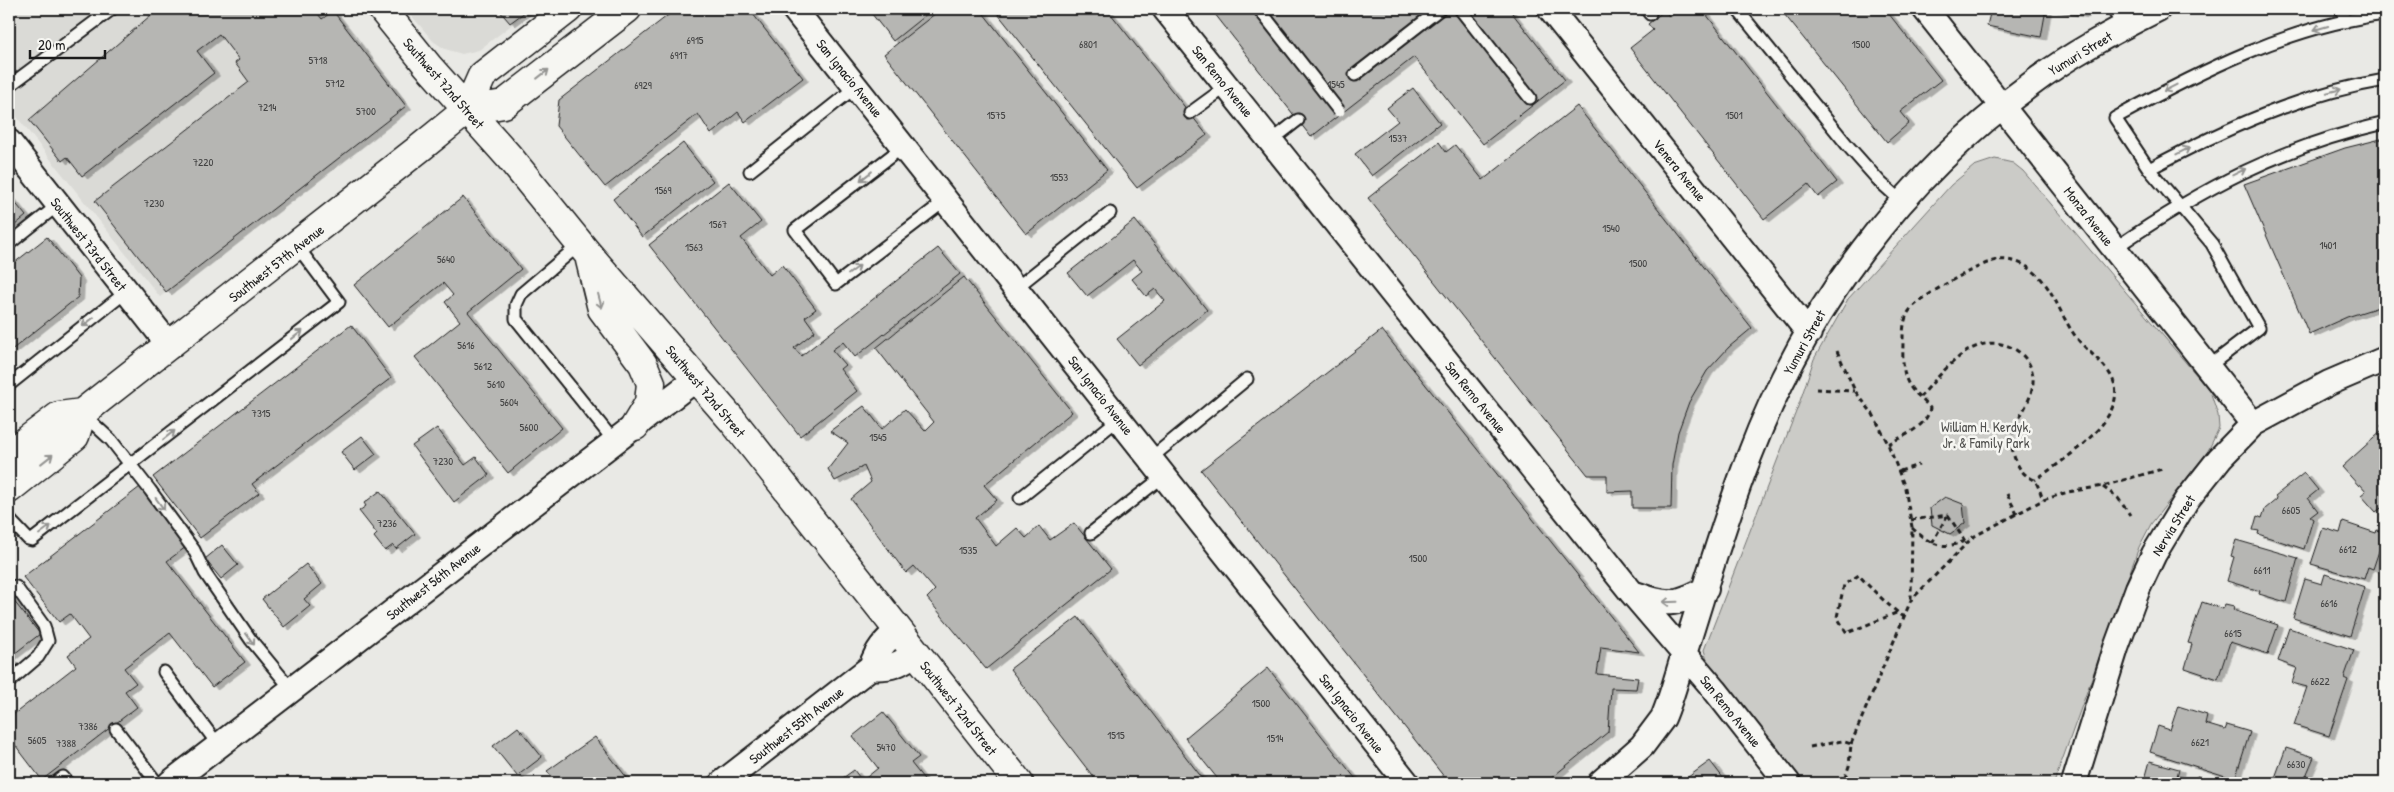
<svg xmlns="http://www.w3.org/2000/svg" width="2394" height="792" font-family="'Patrick Hand',sans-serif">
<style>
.built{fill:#dadad6}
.green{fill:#cbcbc7;stroke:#747472}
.building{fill:#b6b6b3;stroke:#1c1c1c;filter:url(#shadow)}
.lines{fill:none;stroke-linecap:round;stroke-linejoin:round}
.service-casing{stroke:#1c1c1c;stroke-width:15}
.minor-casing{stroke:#1c1c1c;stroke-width:28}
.secondary-casing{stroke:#1c1c1c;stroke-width:31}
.path{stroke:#1c1c1c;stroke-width:3;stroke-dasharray:5 4;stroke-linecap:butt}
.service{stroke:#f6f6f2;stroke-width:11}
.minor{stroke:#f6f6f2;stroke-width:24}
.secondary{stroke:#f6f6f2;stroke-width:28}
.service-bridge-casing{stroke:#1c1c1c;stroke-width:15;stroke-linecap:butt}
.service-bridge{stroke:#f6f6f2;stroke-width:11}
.oneway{stroke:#949492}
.labels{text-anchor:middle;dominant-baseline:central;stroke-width:5;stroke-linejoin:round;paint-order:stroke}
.number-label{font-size:11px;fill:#424242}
.street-label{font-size:14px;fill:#1c1c1c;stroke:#f6f6f2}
.park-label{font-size:14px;fill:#51514f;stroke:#f6f6f2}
</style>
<defs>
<filter id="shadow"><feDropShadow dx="5.5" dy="3" stdDeviation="0" flood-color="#0004"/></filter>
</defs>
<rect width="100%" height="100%" fill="#e9e9e5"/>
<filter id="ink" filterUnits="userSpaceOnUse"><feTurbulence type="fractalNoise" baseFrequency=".02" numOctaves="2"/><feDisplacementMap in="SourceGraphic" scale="10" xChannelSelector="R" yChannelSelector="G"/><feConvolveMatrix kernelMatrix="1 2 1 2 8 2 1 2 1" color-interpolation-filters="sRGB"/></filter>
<g filter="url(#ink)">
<!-- built -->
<path class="built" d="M9 9H333L408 103 160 297 9 107Z
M406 9H532L479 50 462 54 445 49 433 41Z"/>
<!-- green -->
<path class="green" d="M1995 159 2013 163 2023 171 2210 391 2218 415 2219 428 2208 451 2151 524 2139 547 2054 783H1804L1709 667 1704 650 1799 404 1814 359 1848 299 1951 185 1974 166Z"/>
<!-- building -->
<path class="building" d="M158 9H314L322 19 333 11 406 106 166 292 95 201 249 82 235 63 239 60 219 34 197 51 214 73 82 176 67 157 62 161 29 120Z
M498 9H529L510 23Z
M676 9H749L803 78 745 122 738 112 711 134 698 114 605 187 556 126 559 100Z
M868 9H933L893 41Z
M941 9H980L1107 170 1026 234 884 54Z
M994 9H1107L1207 135 1137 188Z
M1211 9H1509L1565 80 1483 144 1414 57 1311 137Z
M1680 9H1702L1837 182 1818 197 1808 184 1764 219 1630 48 1653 30 1648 24 1664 11 1670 17Z
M1780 9H1885L1941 80 1900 112 1909 123 1887 142Z
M1991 9H2046L2041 37 1987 26Z
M2052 9H2085L2083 15Z
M1413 88 1440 123 1372 176 1355 154 1398 121 1387 108Z
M1577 106 1752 328 1729 347 1707 371 1689 402 1678 432 1672 465 1671 508H1632V491L1607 492V475H1588L1368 198 1439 142 1446 152 1455 145 1483 180Z
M2385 138V305L2347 317 2309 334 2244 184 2345 148Z
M683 143 713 181 642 237 613 199Z
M729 182 761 222 741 238 770 275 782 265 816 309 805 317 815 331 794 348 801 356 938 248 960 274 855 357 843 342 832 350 845 365 840 369 857 391 800 436 649 245Z
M9 195 26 216 9 230Z
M463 197 521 269 468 312 562 428 508 473 415 357 460 321 445 302 453 295 443 283 388 327 354 285Z
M1135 220 1207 310 1138 365 1117 339 1165 301 1155 289 1146 296 1132 279 1142 271 1133 260 1087 296 1068 273Z
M47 237 79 278 78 297 9 352V267Z
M964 277 1072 412 984 485 997 500 975 518 996 546 1017 528 1026 538 1039 526 1050 540 1074 523 1111 569 986 669 927 598 935 590 914 566 906 573 851 499 871 482 864 466 835 481 828 469 848 443 830 431 864 406 882 429 905 409 925 431 934 422 876 348Z
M351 325 391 378 252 484 259 493 200 538 153 477Z
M1382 330 1639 652 1601 647 1597 674 1638 678 1636 689 1611 688 1608 732 1545 783H1449L1201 470Z
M2385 422V505L2376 512 2361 495 2366 491 2360 484 2359 486 2342 467 2384 429 2381 426Z
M437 428 465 465 476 457 489 475 454 502 412 446Z
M362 436 376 454 355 470 341 452Z
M2304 473 2318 490 2308 498 2318 511 2310 517 2313 519 2304 549 2258 534 2259 531 2253 530 2257 516 2262 518 2265 509 2277 499 2275 496Z
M140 487 186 547 167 561 245 662 212 687 170 633 124 668 136 683 125 691 137 707 42 780 9 737V718L76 666 68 655 89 639 70 614 59 622 23 577Z
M380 491 415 534 396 549 393 545 385 551 374 537 377 534 359 511 366 506 364 503Z
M1945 497 1963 504 1965 523 1950 534 1932 525 1930 508Z
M2343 522 2376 533 2377 530 2385 533 2373 569 2368 567 2364 579 2311 564 2323 528 2340 533Z
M2236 540 2298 558 2286 602 2259 594 2260 591 2227 581 2234 557 2231 556Z
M222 545 238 565 221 579 205 559Z
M306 564 322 584 304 599 310 606 284 627 262 599Z
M2325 574 2365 587 2350 636 2293 618 2305 579 2322 584Z
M9 595 40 634 10 657 19 669 9 677Z
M2202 602 2223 609 2225 604 2234 606 2233 610 2278 625 2268 654 2230 642 2218 679 2185 668 2192 644 2188 643Z
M1078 617 1206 783H1098L1010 669Z
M2289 628 2354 650 2344 678 2348 680 2329 736 2294 725 2307 687 2292 683 2297 668 2278 661Z
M1268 668 1359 783H1221L1185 738Z
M2178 706 2207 715 2205 724 2225 730 2227 725 2250 732 2235 779 2150 752 2158 726 2170 730Z
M883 712 919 757 911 763 927 783H836L854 770 862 781 878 768 853 736Z
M518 727 542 757 517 776 493 746Z
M595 737 631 783H557L547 771Z
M2286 748 2314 757 2303 783H2273Z
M1710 761 1727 783H1680Z
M2150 761 2179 769 2177 776 2196 782 2197 776 2211 780 2210 783H2144Z"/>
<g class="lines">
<defs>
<path id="service" d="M1460 9 1530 98
M1646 9 1650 14
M1737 9 1848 146 1880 182 1901 201
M2113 9 2123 27
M2342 9 2345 22
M2385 14C2289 26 2199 72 2115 118L2149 169C2224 129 2301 94 2385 80
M1355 75 1440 9
M9 86 112 9
M1190 113 1227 86
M1271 141 1298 120
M904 146 795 230 836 284 946 200
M2149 169 2212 244 2259 328 2208 367
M750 171 857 86
M9 244 58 205
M580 244 521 294 516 305V319L614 441
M2115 248C2203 188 2280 147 2385 123
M1016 288 1110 213
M9 385 126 292
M83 414 111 440 150 490 194 550 205 573 251 640 292 690
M1151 458 1247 379
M1020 498 1120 418
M9 519 28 539 32 540 339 302 297 246
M1091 533 1165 475
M9 586 16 587 44 626 48 641 38 657 9 682
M164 672 219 746
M116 729 157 783
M55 783 63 777 68 783"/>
<path id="minor" d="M794 9 1407 783
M1165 9 1632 593 1715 690 1788 783
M1550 9 1809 333
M1925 9 2253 424
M9 142 170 346
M1632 593C1668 605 1671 607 1706 589
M871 667C891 669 900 664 916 653
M170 783 696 379
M722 783 871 667C877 650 884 642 898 630
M1600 783 1642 746 1663 718C1672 697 1677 676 1684 654 1705 588 1724 521 1749 457 1805 309 1902 178 2030 85 2069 55 2114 31 2158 9
M2074 783 2116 648 2138 588 2154 554 2186 501 2220 458 2253 424 2329 383 2385 359"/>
<path id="secondary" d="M382 9 428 66 510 158 588 254 733 421 1019 783
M467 110 504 104 627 9
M590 260 602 309 643 364 651 383 649 403 635 426
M9 454 59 416 82 413 420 148 467 110 482 76 568 9
M9 489 75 436 82 413"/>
</defs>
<!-- service casing -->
<use href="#service" class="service-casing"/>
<!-- minor casing -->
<use href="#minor" class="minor-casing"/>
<!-- secondary casing -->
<use href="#secondary" class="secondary-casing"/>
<!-- path -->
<path class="path" d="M1837 351 1855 391 1873 414 1888 444 1905 488 1912 527 1911 599
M1816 389 1855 391
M1920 397C1900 382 1903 361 1903 339 1903 329 1904 317 1910 310 1919 297 1983 261 1998 260 2006 259 2017 261 2024 265 2052 280 2058 313 2076 337 2087 352 2106 363 2113 380 2130 418 2061 462 2035 480
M1888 444C1903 436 1927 427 1930 408L1920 397C1944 371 1976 326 2016 350 2027 357 2034 369 2033 382 2032 406 2011 421 2012 446 2013 457 2018 469 2027 476 2030 478 2034 479 2036 482 2039 488 2041 494 2043 500
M1900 471 1919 465
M2103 487 2118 498 2130 515
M2007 494 2017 514
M1948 515 1965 541
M1911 520 1948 515
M1912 528C1932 546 1944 551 1969 539
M1932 543 1947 516
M1896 613 1847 633 1837 617 1844 585 1859 575C1866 584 1895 612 1903 616
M1851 744 1911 600 1973 537 2043 500 2068 492 2103 486 2162 469
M1810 747 1842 741 1851 744 1849 766 1843 783"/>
<!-- service -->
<use href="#service" class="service"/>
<!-- minor -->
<use href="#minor" class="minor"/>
<!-- secondary -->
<use href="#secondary" class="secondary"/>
<defs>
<path id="service-bridge" d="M1259 9 1339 111"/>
</defs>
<!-- service-bridge casing -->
<use href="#service-bridge" class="service-bridge-casing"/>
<!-- service-bridge -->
<use href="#service-bridge" class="service-bridge"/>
</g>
<!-- one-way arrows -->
<defs><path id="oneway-shaft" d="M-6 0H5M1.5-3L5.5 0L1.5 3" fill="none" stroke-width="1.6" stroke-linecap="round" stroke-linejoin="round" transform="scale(1.25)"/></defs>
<g class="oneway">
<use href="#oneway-shaft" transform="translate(2321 28) rotate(164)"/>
<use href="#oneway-shaft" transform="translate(543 74) rotate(-38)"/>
<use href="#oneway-shaft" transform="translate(2170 88) rotate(153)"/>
<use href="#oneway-shaft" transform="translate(2334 91) rotate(-14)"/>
<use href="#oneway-shaft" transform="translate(2183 151) rotate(-27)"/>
<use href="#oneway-shaft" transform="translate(2239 172) rotate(-26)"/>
<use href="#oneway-shaft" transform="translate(866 176) rotate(142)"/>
<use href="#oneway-shaft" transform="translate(854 270) rotate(-37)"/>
<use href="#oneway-shaft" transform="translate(600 301) rotate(75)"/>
<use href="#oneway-shaft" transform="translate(88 322) rotate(142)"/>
<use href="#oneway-shaft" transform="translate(297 335) rotate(-38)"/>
<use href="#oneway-shaft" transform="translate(169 435) rotate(-38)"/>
<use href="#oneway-shaft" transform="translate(47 459) rotate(-38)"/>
<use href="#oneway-shaft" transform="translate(160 504) rotate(54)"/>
<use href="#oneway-shaft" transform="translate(45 530) rotate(-37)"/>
<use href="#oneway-shaft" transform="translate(1670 602) rotate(178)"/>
<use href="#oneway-shaft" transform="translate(250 639) rotate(54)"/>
</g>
</g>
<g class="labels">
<!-- number labels -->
<g class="number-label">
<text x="695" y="40">6915</text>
<text x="1088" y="44">6801</text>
<text x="1861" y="44">1500</text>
<text x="679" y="55">6917</text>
<text x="318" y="60">5718</text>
<text x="335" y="83">5712</text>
<text x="1336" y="84">1545</text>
<text x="643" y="85">6929</text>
<text x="267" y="107">7214</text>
<text x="366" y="111">5700</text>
<text x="996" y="115">1575</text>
<text x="1734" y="115">1501</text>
<text x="1398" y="138">1537</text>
<text x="203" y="162">7220</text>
<text x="1059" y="177">1553</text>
<text x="663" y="190">1569</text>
<text x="154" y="203">7230</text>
<text x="718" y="224">1567</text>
<text x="1611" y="228">1540</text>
<text x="2328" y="245">1401</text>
<text x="694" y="247">1563</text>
<text x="446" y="259">5640</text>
<text x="1638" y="263">1500</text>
<text x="466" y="345">5616</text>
<text x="483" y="366">5612</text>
<text x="496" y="384">5610</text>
<text x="509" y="402">5604</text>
<text x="261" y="413">7315</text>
<text x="529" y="427">5600</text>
<text x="878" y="437">1545</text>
<text x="443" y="461">7230</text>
<text x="2291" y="510">6605</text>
<text x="387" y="523">7236</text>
<text x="2348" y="549">6612</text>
<text x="968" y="550">1535</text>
<text x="1418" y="558">1500</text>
<text x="2262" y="570">6611</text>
<text x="2329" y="603">6616</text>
<text x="2233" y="633">6615</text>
<text x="2320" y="681">6622</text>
<text x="1261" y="703">1500</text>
<text x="88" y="726">7386</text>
<text x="1116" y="735">1515</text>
<text x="1275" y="738">1514</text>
<text x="37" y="740">5605</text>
<text x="2200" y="742">6621</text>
<text x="66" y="743">7388</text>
<text x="886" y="747">5470</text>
<text x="2296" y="764">6630</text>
</g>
<!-- street labels -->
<g class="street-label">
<text transform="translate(2080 53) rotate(-31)">Yumuri Street</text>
<text transform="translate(850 78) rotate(51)">San Ignacio Avenue</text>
<text transform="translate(1223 81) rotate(51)">San Remo Avenue</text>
<text transform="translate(444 83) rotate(49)">Southwest 72nd Street</text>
<text transform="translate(1680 170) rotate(51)">Venera Avenue</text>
<text transform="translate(2089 216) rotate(52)">Monza Avenue</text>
<text transform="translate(89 244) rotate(52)">Southwest 73rd Street</text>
<text transform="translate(276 263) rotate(-38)">Southwest 57th Avenue</text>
<text transform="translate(1804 342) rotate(-61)">Yumuri Street</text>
<text transform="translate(706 391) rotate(50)">Southwest 72nd Street</text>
<text transform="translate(1101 395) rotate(52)">San Ignacio Avenue</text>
<text transform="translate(1476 397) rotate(51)">San Remo Avenue</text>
<text transform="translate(2173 525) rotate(-58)">Nervia Street</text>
<text transform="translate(433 581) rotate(-38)">Southwest 56th Avenue</text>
<text transform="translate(959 708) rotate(52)">Southwest 72nd Street</text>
<text transform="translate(1731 711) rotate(51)">San Remo Avenue</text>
<text transform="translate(1352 713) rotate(52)">San Ignacio Avenue</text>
<text transform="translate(796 725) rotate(-38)">Southwest 55th Avenue</text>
</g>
<!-- park labels -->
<g class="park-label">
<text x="1986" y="426">William H. Kerdyk,<tspan x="1986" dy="16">Jr. &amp; Family Park</tspan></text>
</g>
</g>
<!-- margin -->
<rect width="2394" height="792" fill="none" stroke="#f6f6f2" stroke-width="30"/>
<rect x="15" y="15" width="2364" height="762" fill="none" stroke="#1c1c1c" stroke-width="2" filter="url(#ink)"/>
<!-- scale -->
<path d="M30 50v8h75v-8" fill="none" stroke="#1c1c1c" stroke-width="2.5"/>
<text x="38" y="50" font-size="15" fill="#1c1c1c" stroke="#f6f6f2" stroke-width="4" paint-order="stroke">20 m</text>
</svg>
